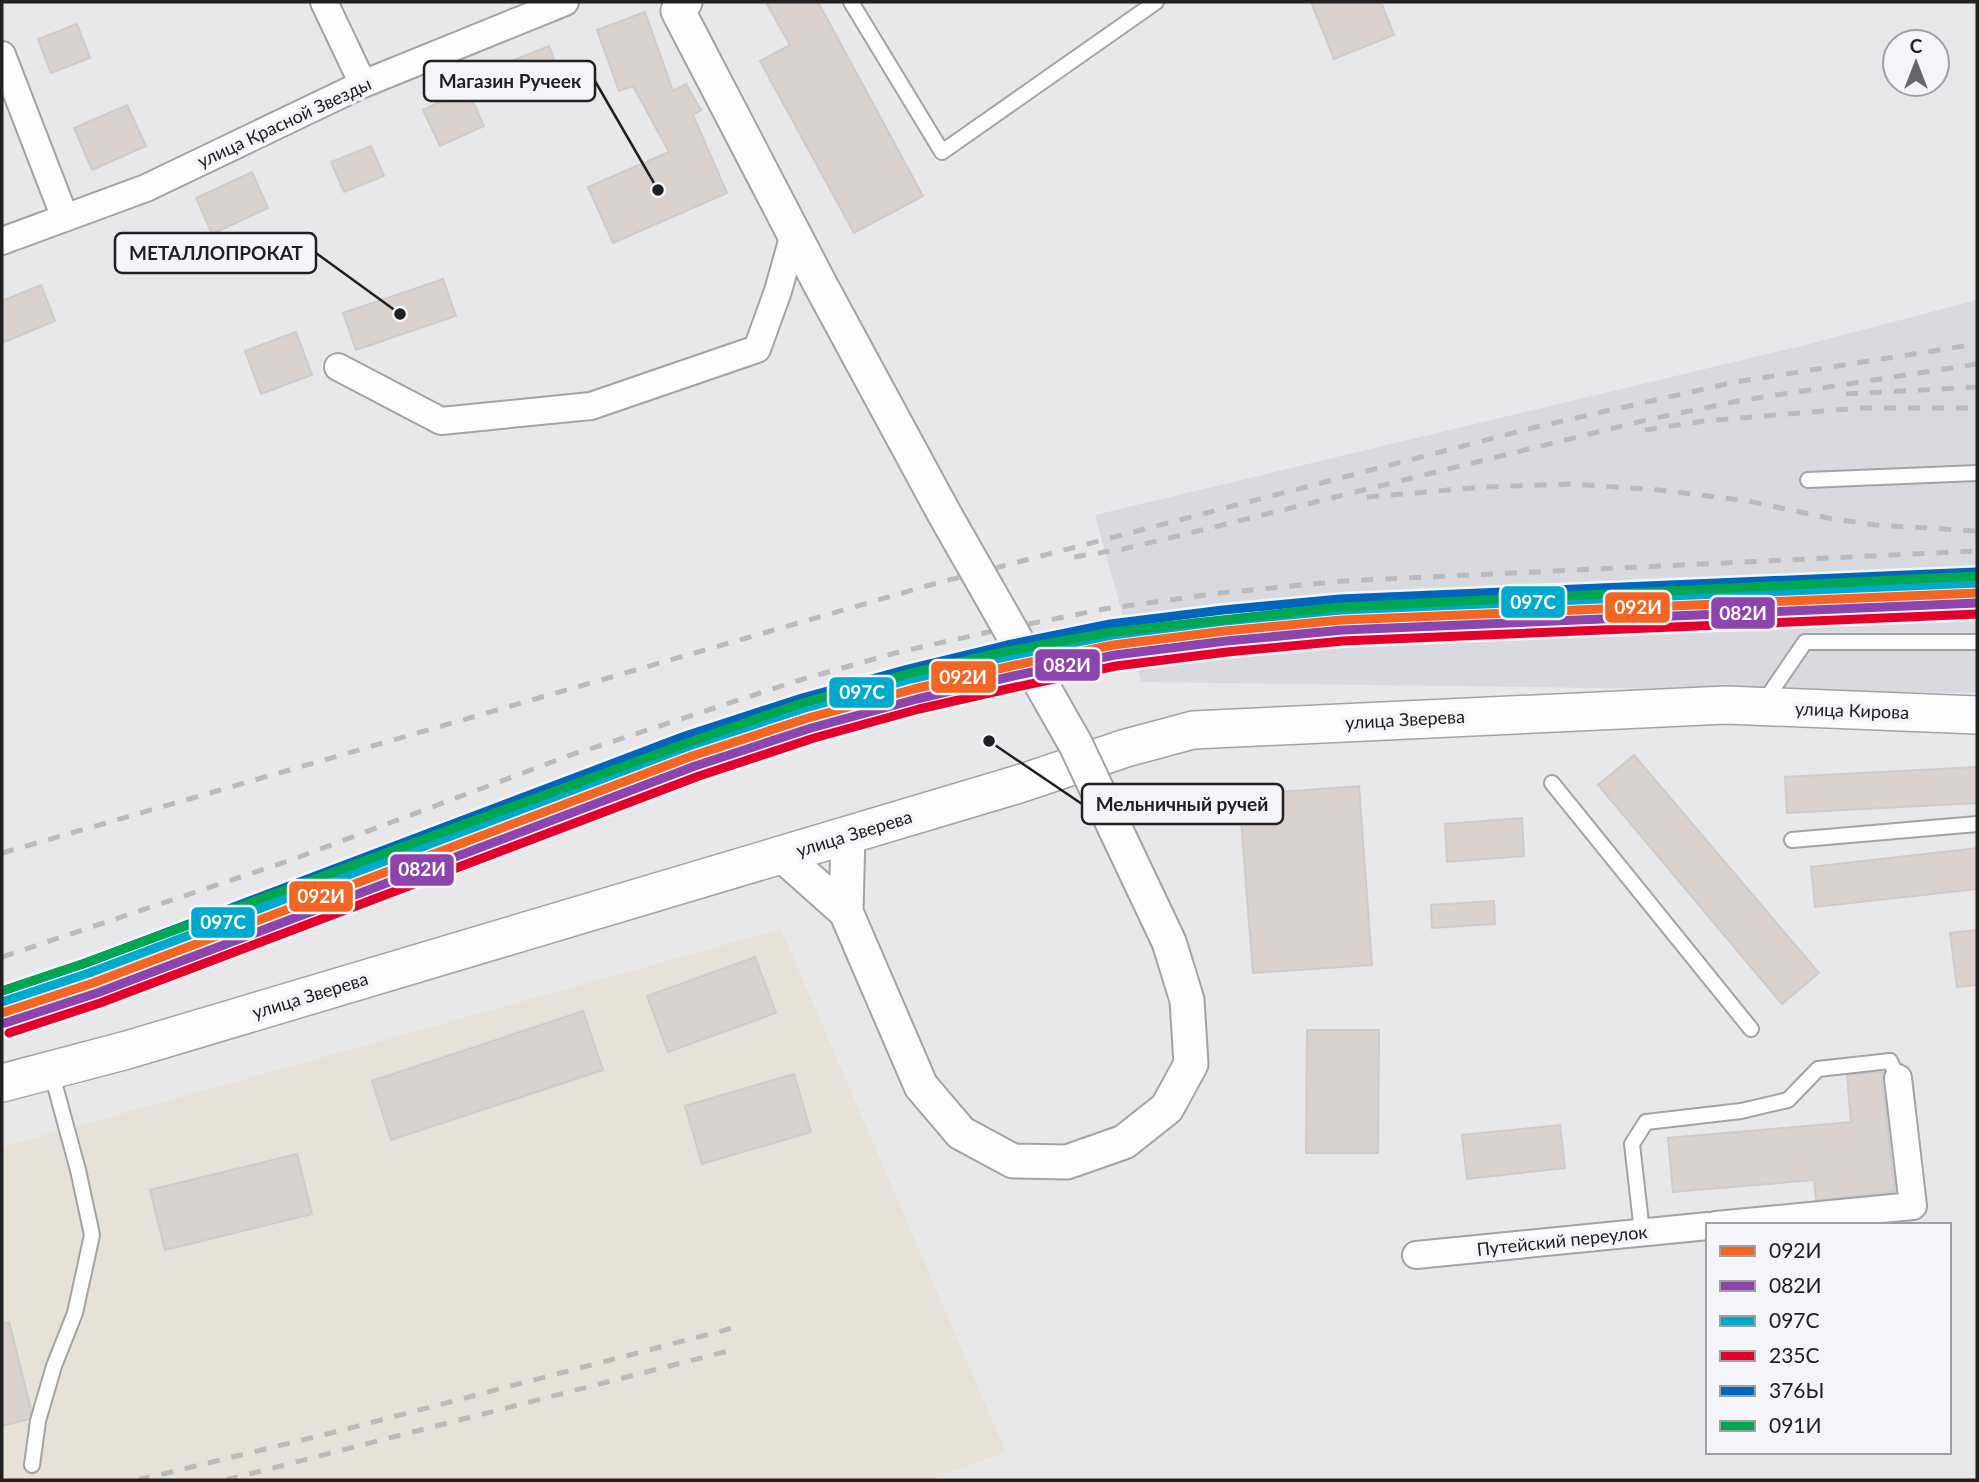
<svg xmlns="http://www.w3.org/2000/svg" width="1979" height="1482" font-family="Lato,sans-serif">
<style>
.built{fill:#d9d9e0}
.industrial{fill:#e8e1d7}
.building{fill:#dbd2ce;stroke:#cccccd;stroke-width:2}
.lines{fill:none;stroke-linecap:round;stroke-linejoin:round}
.service-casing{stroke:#a2a3a4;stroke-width:18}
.minor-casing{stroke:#a2a3a4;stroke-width:30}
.tertiary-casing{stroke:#a2a3a4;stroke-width:37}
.secondary-casing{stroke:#a2a3a4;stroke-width:40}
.service{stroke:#fcfcfc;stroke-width:14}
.minor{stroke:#fcfcfc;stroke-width:26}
.tertiary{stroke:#fcfcfc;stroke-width:33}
.secondary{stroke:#fcfcfc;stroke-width:37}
.rail{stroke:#bbbbbc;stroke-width:5;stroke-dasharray:12 12;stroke-linecap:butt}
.tertiary-bridge-casing{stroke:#a2a3a4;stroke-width:37;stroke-linecap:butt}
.tertiary-bridge{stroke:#fcfcfc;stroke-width:33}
.rail-1-casing{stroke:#f4f5f8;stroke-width:14}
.rail-2-casing{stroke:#f4f5f8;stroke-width:14}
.rail-3-casing{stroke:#f4f5f8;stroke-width:14}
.rail-4-casing{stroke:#f4f5f8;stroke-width:14}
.rail-5-casing{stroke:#f4f5f8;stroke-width:14}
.rail-6-casing{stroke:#f4f5f8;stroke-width:14}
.rail-1{stroke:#f26522;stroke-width:9}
.rail-2{stroke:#8e44ad;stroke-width:9}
.rail-3{stroke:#00a9ce;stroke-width:9}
.rail-4{stroke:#e4002b;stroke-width:9}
.rail-5{stroke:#0065bd;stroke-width:9}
.rail-6{stroke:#00a651;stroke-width:9}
.labels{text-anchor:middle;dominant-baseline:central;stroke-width:7;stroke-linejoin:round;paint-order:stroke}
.street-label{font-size:18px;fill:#202022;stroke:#f4f5f8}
.leader{fill:none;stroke:#202022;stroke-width:2.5}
.callout-dot{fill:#202022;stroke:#f4f5f8;stroke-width:2.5}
.callout{fill:#f4f5f8;stroke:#202022;stroke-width:2.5}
.callout-label{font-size:19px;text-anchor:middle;font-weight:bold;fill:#202022}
.line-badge{stroke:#f4f5f8;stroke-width:2.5}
.badge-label{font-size:19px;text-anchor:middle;font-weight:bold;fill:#fff}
</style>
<rect width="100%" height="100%" fill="#e8e8ea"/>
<!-- built -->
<path class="built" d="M1977 300V693L1141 682 1095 515 1801 346Z"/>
<!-- industrial -->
<path class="industrial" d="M781 929 1006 1452 930 1480H2V1147Z"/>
<!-- building -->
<path class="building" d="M766 2H818L923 196 854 233 760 61 790 45Z
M1311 2H1381L1394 35 1334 59Z
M645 12 673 91 686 84 701 110 693 115 727 193 613 243 588 187 669 152 633 86 619 91 597 30Z
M77 24 90 58 51 73 38 39Z
M549 46 564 84 525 100 509 62Z
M467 89 484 126 440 146 423 110Z
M127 105 146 146 92 170 74 128Z
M371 146 384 176 344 192 331 162Z
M252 172 268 208 212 234 196 198Z
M443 279 456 316 356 350 343 313Z
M41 285 55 321 2 343V301Z
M296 332 312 375 261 394 245 351Z
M1634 755 1819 973 1782 1004 1598 785Z
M1977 767V803L1787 813 1785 777Z
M1359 786 1372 965 1253 973 1239 795Z
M1522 818 1524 856 1447 862 1445 824Z
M1977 848V889L1815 907 1811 867Z
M1494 901 1495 924 1432 928 1431 905Z
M1977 930V985L1957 987 1950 933Z
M755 957 776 1013 668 1052 647 996Z
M583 1011 603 1070 391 1140 372 1081Z
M1307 1030H1379L1378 1153H1306Z
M1884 1072 1882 1080 1895 1192 1816 1200 1814 1180 1673 1192 1668 1138 1851 1122 1847 1075Z
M794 1074 811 1132 702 1164 685 1106Z
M1560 1125 1565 1168 1467 1179 1462 1135Z
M297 1154 312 1214 165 1250 150 1190Z
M9 1322 31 1410 29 1419 2 1426V1323Z"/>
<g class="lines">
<defs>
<path id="service" d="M851 2 942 152 1156 2
M1808 480 1977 473
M1764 702 1805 642H1977
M1552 783 1751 1029
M1792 840 1977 824
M1642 1232 1632 1144 1646 1122 1741 1111 1788 1100 1818 1069 1890 1061 1898 1078
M32 1465 38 1421 54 1366 75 1313 92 1235 78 1170 51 1071"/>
<path id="minor" d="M324 2 363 84
M2 55 65 218
M2 241 146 188 363 84 565 2
M338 367 441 421 591 406 757 349 778 291 794 234
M1716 1225 1913 1206 1898 1078
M1416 1255 1708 1226"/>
<path id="tertiary" d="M685 2 678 11 820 284
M848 835 846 912 921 1086 961 1133 1013 1161 1067 1162 1124 1142 1167 1108 1191 1064 1187 1000 1169 942 1114 826
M782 855 846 912"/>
<path id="secondary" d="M2 1083 127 1050 1019 784 1126 748 1193 730 1726 705 1977 715"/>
</defs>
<!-- service casing -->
<use href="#service" class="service-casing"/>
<!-- minor casing -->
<use href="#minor" class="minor-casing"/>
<!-- tertiary casing -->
<use href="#tertiary" class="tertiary-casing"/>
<!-- secondary casing -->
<use href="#secondary" class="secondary-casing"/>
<!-- service -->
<use href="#service" class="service"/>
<!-- minor -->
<use href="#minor" class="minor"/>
<!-- tertiary -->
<use href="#tertiary" class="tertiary"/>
<!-- secondary -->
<use href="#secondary" class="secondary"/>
<!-- rail -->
<path class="rail" d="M1846 394 1977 387
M1645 430 1704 421 1861 408H1977
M1367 497 1484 487 1572 484 1659 490 1748 501 1833 519 1876 525 1977 531
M1074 557 1123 549 1182 535 1646 420 1738 401 1977 364
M2 853 930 585 1536 427 1735 382 1977 344
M2 957 291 860 568 756 800 680 899 652 998 630 1104 609 1220 593 1343 581 1977 551
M138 1480 331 1433 733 1328
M226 1480 732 1350"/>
<defs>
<path id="tertiary-bridge" d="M820 284 945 515 1076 745 1114 826"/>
</defs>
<!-- tertiary-bridge casing -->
<use href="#tertiary-bridge" class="tertiary-bridge-casing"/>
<!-- tertiary-bridge -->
<use href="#tertiary-bridge" class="tertiary-bridge"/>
<defs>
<path id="rail-1" d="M2 1013 93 983 692 756 808 718 914 689 1011 666 1113 645 1225 631 1342 620 1977 593"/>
<path id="rail-2" d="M5 1023 97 993 695 766 811 728 917 699 1013 676 1115 655 1226 641 1343 630 1977 603"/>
<path id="rail-3" d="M2 1002 89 973 689 746 805 708 911 679 1009 656 1112 635 1224 621 1341 610 1977 583"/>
<path id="rail-4" d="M9 1033 100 1003 699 776 814 738 919 709 1016 687 1116 666 1227 652 1343 641 1977 614"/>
<path id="rail-5" d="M2 991 86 963 685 736 802 698 908 669 1007 645 1110 624 1223 610 1340 599 1976 572"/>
<path id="rail-6" d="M2 991 82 964 687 743 802 703 907 674 1008 651 1111 632 1340 607 1977 576"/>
</defs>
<!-- rail-1 casing -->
<use href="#rail-1" class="rail-1-casing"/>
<!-- rail-2 casing -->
<use href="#rail-2" class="rail-2-casing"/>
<!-- rail-3 casing -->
<use href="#rail-3" class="rail-3-casing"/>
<!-- rail-4 casing -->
<use href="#rail-4" class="rail-4-casing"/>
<!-- rail-5 casing -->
<use href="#rail-5" class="rail-5-casing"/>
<!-- rail-6 casing -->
<use href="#rail-6" class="rail-6-casing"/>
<!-- rail-1 -->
<use href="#rail-1" class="rail-1"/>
<!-- rail-2 -->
<use href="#rail-2" class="rail-2"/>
<!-- rail-3 -->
<use href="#rail-3" class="rail-3"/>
<!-- rail-4 -->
<use href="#rail-4" class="rail-4"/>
<!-- rail-5 -->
<use href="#rail-5" class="rail-5"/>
<!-- rail-6 -->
<use href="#rail-6" class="rail-6"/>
</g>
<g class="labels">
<!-- street labels -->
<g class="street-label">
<text transform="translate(284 122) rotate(-25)">улица Красной Звезды</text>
<text transform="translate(1852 710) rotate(2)">улица Кирова</text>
<text transform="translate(1405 719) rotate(-3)">улица Зверева</text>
<text transform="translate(854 833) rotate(-17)">улица Зверева</text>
<text transform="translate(310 995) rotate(-17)">улица Зверева</text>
<text transform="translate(1562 1240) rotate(-6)">Путейский переулок</text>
</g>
</g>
<!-- callouts -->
<path class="leader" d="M658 190L595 81M400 314L316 253M989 741L1082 804"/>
<g class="callout-dot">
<circle cx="658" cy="190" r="7"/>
<circle cx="400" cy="314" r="7"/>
<circle cx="989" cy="741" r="7"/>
</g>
<g class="callout">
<rect x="424" y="61" width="171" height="40" rx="7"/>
<rect x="115" y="233" width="201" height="40" rx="7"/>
<rect x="1082" y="784" width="201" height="40" rx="7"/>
</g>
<g class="callout-label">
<text x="510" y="88">Магазин Ручеек</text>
<text x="216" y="260">МЕТАЛЛОПРОКАТ</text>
<text x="1182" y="811">Мельничный ручей</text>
</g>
<g class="line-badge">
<rect x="1500" y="585" width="66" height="34" rx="7" fill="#00a9ce"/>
<rect x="1604" y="591" width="67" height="33" rx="7" fill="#f26522"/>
<rect x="1710" y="596" width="66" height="34" rx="7" fill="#8e44ad"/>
<rect x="1034" y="648" width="67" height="34" rx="7" fill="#8e44ad"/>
<rect x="930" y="660" width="67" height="34" rx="7" fill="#f26522"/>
<rect x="828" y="676" width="67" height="33" rx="7" fill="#00a9ce"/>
<rect x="389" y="853" width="66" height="34" rx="7" fill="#8e44ad"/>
<rect x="288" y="880" width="66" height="33" rx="7" fill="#f26522"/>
<rect x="190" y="906" width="66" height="33" rx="7" fill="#00a9ce"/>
</g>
<g class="badge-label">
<text x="1533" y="609">097С</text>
<text x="1638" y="614">092И</text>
<text x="1743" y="620">082И</text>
<text x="1067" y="672">082И</text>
<text x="963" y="684">092И</text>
<text x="862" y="699">097С</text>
<text x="422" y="876">082И</text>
<text x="321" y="903">092И</text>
<text x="223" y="929">097С</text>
</g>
<!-- border -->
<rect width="1979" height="1482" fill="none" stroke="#202022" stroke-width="7"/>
<!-- legend -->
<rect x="1706" y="1223" width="245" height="231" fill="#f4f5f8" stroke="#9fa0a2" stroke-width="2"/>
<rect x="1720" y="1246" width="35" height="10" fill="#f26522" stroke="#9fa0a2" stroke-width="2"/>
<text x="1769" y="1258" font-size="21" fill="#202022">092И</text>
<rect x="1720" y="1281" width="35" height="10" fill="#8e44ad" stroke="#9fa0a2" stroke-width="2"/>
<text x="1769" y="1293" font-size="21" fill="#202022">082И</text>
<rect x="1720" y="1316" width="35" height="10" fill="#00a9ce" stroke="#9fa0a2" stroke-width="2"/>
<text x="1769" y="1328" font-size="21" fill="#202022">097С</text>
<rect x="1720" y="1351" width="35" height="10" fill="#e4002b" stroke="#9fa0a2" stroke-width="2"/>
<text x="1769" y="1363" font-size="21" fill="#202022">235С</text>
<rect x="1720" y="1386" width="35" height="10" fill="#0065bd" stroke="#9fa0a2" stroke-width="2"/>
<text x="1769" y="1398" font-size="21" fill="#202022">376Ы</text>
<rect x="1720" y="1421" width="35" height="10" fill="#00a651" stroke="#9fa0a2" stroke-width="2"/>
<text x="1769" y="1433" font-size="21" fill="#202022">091И</text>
<!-- north arrow -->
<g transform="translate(1916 63)"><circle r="33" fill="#f4f5f8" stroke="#9fa0a2" stroke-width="2"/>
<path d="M0-5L12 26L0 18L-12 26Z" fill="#666668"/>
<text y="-10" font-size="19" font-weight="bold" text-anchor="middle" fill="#202022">С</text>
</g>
</svg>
